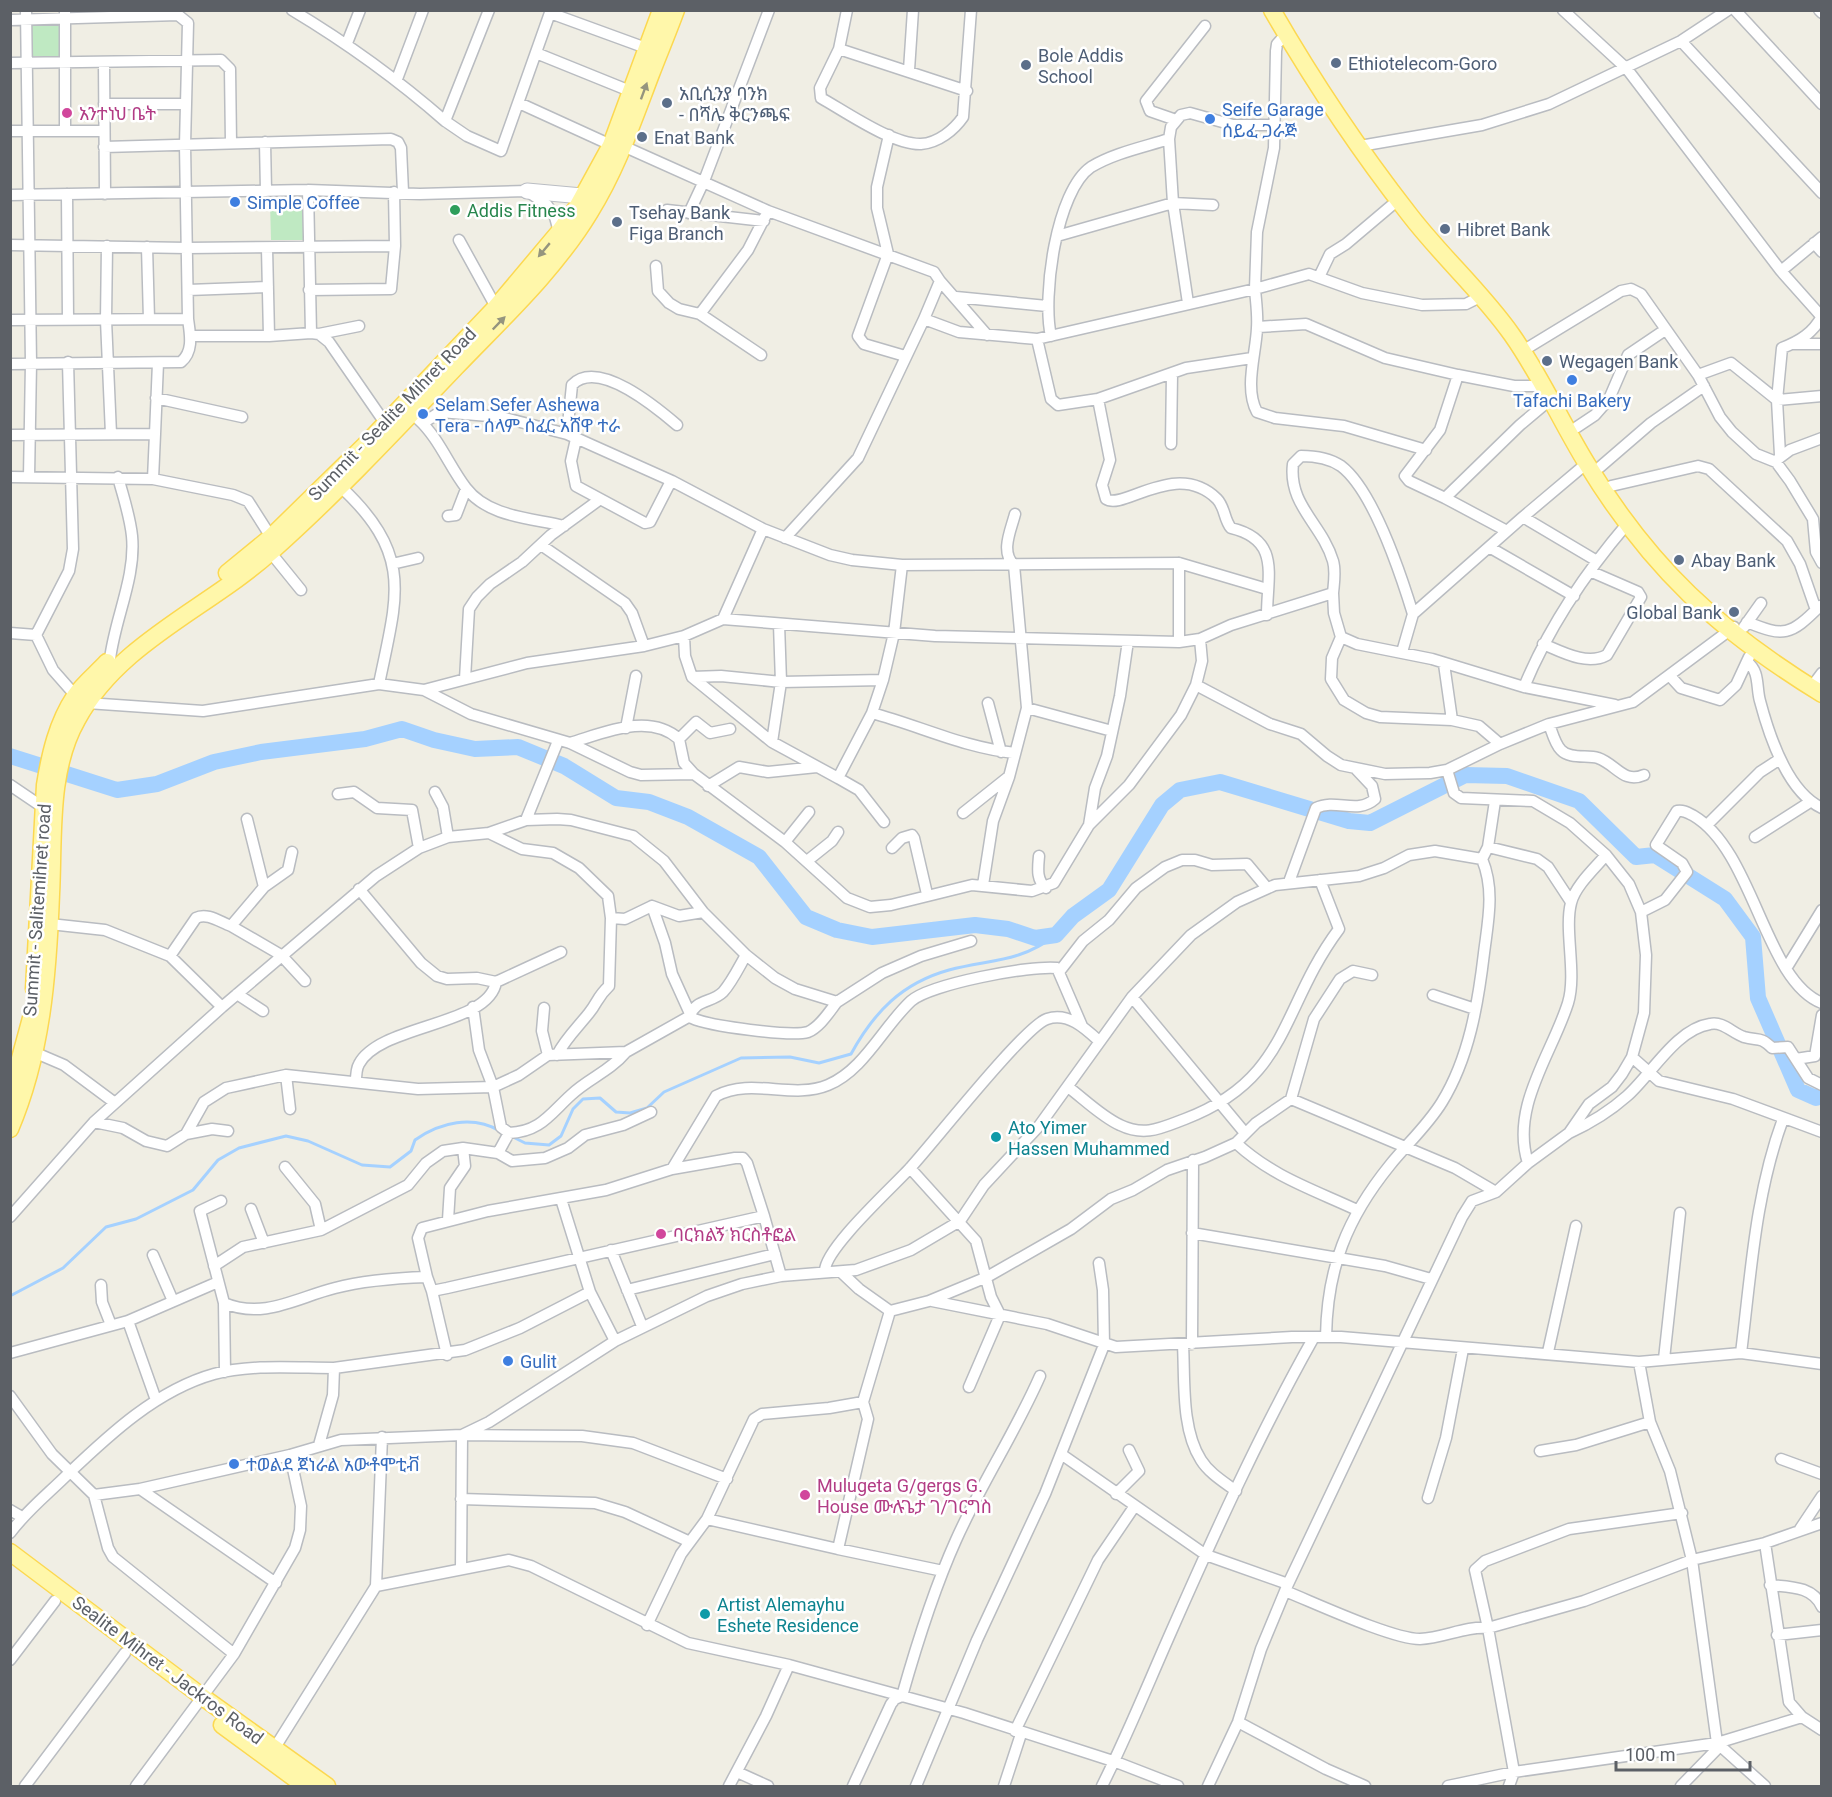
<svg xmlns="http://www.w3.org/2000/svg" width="1832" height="1797" font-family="Roboto,'Noto Sans Ethiopic',sans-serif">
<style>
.green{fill:#bfe9c2}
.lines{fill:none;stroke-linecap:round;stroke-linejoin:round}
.stream{stroke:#a5d1ff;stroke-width:3}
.river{stroke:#a5d1ff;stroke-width:16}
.street-casing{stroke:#b9bcc1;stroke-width:13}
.secondary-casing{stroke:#babdc3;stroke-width:17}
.primary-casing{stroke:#fcd851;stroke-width:19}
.street{stroke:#fff;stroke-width:10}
.secondary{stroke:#fff;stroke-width:15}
.primary{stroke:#fff7aa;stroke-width:16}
.oneway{fill:#95957e}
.service-dot{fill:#5c6f8a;stroke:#fff;stroke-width:2}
.hotel-dot{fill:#d1479c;stroke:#fff;stroke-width:2}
.shop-dot{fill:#3f7fe0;stroke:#fff;stroke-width:2}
.leisure-dot{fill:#2e9e5b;stroke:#fff;stroke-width:2}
.culture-dot{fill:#0f9aa8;stroke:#fff;stroke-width:2}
.labels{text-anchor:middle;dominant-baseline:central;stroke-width:5;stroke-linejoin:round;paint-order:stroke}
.service-label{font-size:18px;fill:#4e5e75;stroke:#fff;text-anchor:start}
.shop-label{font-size:18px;fill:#366cbe;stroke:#fff;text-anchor:start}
.hotel-label{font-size:18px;fill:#b23c85;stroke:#fff;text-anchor:start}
.leisure-label{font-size:18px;fill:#27864d;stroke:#fff;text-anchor:start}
.street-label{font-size:18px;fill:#5c6066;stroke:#fff}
.culture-label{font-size:18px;fill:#0d838f;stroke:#fff;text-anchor:start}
</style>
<rect width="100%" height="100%" fill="#f0eee4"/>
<!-- green -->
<path class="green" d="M63 20V57L29 56 28 21Z
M304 202V240H271L270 203Z"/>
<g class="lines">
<!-- stream -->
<path class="stream" d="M511 1136 525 1143 549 1145 561 1136 573 1109 583 1099 600 1098 616 1112 630 1113 647 1108 664 1092 741 1058 790 1057 819 1063 851 1054C874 1012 902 983 949 970 991 959 1019 963 1056 935
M10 1296 63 1268 106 1227 136 1219 193 1190 218 1160 239 1148 286 1136 308 1141 362 1165 390 1167 411 1151 415 1140C440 1122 473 1115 500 1131"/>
<!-- river -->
<path class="river" d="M10 756 117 790 157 784 214 762 261 752 365 739 402 729 434 740 475 749 518 747 564 766 616 798 649 802 688 817 759 857 806 917 837 930 872 937 975 925 1008 929 1035 938 1056 935 1073 916 1109 890 1162 805 1180 790 1220 782 1349 821 1370 823 1465 775 1507 776 1579 801 1636 857 1655 855 1725 899 1753 937 1758 998 1798 1090 1816 1098 1822 1096"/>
<defs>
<path id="street" d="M26 10 31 363 29 477
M292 10C347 43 397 79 445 121
M489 10 445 121 467 136 501 151 551 10
M847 10 839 49 820 88 821 98C846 112 893 145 921 144 938 143 954 130 963 117L971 10
M1563 10 1627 69 1781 271 1821 316
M1735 10 1822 104
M1819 10 1822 13
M550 13 646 48
M10 20 178 15 188 23 185 145 188 319 10 320
M1286 34 1277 44 1276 51 1274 148 1257 232 1255 289 1309 274 1362 293 1422 305 1466 304 1480 297
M1681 41 1822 193
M347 43 360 10
M839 49 967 91
M536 53 630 91
M104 62 105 194
M10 63 221 60 230 69 231 143
M909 70 913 10
M397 79 423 10
M519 103 611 145
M104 104H185
M1176 120 1150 111 1146 101 1205 26
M10 131H104
M65 131V10
M889 135 877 187V208L888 254 858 336 864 344 905 356
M265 142 266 191
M623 146 768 211 934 272 940 281 924 319 959 332 1037 339 1255 289C1256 302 1258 315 1257 328 1256 354 1244 388 1257 412L1275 418 1344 426 1426 450
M1360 146 1482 125 1549 104 1681 41 1728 10
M104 147 391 139 398 142 401 148 403 192
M394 192 395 246
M67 194 68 319
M10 195 308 190 420 194 527 191 547 205 555 217 559 232
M667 210 764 221
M689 213 704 181 769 10
M1057 236 1173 203 1213 205
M459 240 496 307
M1814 243 1822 252
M10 245 187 248 395 246 391 289 309 290
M107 246 106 320 111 434
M147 247 149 319
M267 248 269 336
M656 266 658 291 669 303 679 309 700 314 761 355
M1781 271 1822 237
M1319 277 1330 254 1346 244 1398 200
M940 281 987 335
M188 290 268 287
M956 297 1047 306
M1188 303 1173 203 1169 139 1171 127 1181 115 1190 113 1233 125H1275
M700 314 748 250 768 211
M1258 327 1306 324 1385 358 1458 375 1440 430 1405 476 1409 481 1445 498
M311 333 319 334 329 342 385 423
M319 334 359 326
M190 336H269L311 333 308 190
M1051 336C1042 297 1056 191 1091 167 1114 153 1144 147 1169 139
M1037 339 1051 399 1058 405 1098 399 1186 368 1252 358
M1794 344H1822
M1529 347 1621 291 1631 289 1641 294 1698 375 1720 417 1732 432 1756 454 1776 462 1790 481 1813 519 1816 552 1822 563
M10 364 181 362C194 351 190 334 188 319
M1458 375 1514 386H1544
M1698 375 1731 363 1777 400 1822 396
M156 398 242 417
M1098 399 1110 460 1102 485 1106 499C1123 511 1176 459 1217 499 1225 507 1224 520 1231 528 1281 540 1267 575 1267 615
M418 419C439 438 449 466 466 488 488 517 531 518 564 526
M423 423 440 412 501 417 567 434 672 481 763 529 830 555 852 560 902 565 1179 563V642
M1577 427 1595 415 1609 399 1628 355 1665 330
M567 434 572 385C598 358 657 408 677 425
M10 435 155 434 158 363
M576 439 571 461 576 486 645 523 650 522 671 481
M1171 444 1172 374
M1780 455 1777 400 1782 348C1800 341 1813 333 1822 316
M1778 459 1790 450 1822 438
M1587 463 1523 517 1597 561
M1600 467 1651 423 1704 386
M10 477 153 479 233 495 248 501 271 537
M153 479 155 434
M1611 486 1698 466 1709 469 1787 541 1800 564 1816 610
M342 488C414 556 397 596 379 684
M1015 514C1011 530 1000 552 1014 565L1027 708
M448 516 456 515 466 489
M1505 530 1445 498 1520 425 1551 399
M785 538 858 458 924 319
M541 545 625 603 632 613 644 646
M1489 547 1574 596
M271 553 301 590
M1179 563 1267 589
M392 564 418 558
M1333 593C1334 582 1336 571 1333 561 1322 524 1288 505 1293 464L1301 456C1315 456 1329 458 1341 466 1374 491 1401 575 1413 614
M723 619 763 529
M1747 622C1784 637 1790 636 1820 606
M1744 627 1761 603
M10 633 36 635 53 670 75 695
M36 635 69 571 73 549 68 362
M684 636 685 656 692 677 721 676 781 682 883 680 894 633 902 565
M1341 637 1357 644 1432 659 1524 687C1548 629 1586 572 1627 524
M1543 644C1562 652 1587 666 1607 655L1641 597 1638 592 1592 572
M1402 652 1413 614 1523 517
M110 659C115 618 136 577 132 536 130 516 123 496 118 477
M1747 662C1760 671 1756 687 1760 701 1769 735 1787 792 1822 808
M1444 664 1452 720
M1670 676 1681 688 1720 700 1736 685 1749 657
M692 677 772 742 838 778 872 713 883 680
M465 679 469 609 477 597 490 584 522 562 551 535 599 500
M1816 681 1822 673
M1196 685 1270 724 1301 734 1327 756 1341 765 1385 774 1430 773 1447 770 1500 744 1549 724 1633 702 1734 627
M1524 687 1615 705
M424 690 471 714 570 743 630 772 641 775 694 774 785 842 847 898 870 907 891 905 972 885 1032 891 1054 883 1089 825 1129 785 1181 715 1196 685 1202 661 1200 639
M87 703 203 711 379 684 424 690 527 663 644 646 684 636 723 619 935 636 1179 642 1200 639 1231 625 1333 593 1334 613 1341 637 1332 658 1331 679 1344 700 1366 713 1380 717 1452 720 1479 726 1500 744
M988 703 1001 752
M872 713C920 726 965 748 1015 753
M1549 724C1552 732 1555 744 1561 750 1569 759 1587 755 1598 758 1616 764 1623 784 1644 775
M626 728 636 676
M679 739 696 722 710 733 730 729
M772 742 781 682 779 624
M570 743C604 733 649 712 679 739L684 763 694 774
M838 778 859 790 884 822
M10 785 44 808
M708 786 739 767 768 772 817 767
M435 792 443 807 448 837
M338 794 354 792 377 808 412 810 419 848
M963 813 1007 778
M247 819 264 887
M526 820 558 741
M1089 825 1095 788 1107 756 1120 696 1128 641
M1707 825 1760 772 1780 759
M489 833 522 849 553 853 579 868 608 896 611 918 625 919 652 906 679 916 703 912
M1755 837 1810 802
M785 842 809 812
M1488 847 1537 859 1548 867 1571 902
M892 848 902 838 912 835 914 838 927 894
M292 852 288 870 264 887 231 926 281 955 305 981
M1039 856C1038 868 1036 880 1046 888
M807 861 832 841 838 832
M1289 882 1316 808C1336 798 1357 815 1375 799L1372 786 1356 769
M983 885 993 821 1009 777 1027 708 1112 731
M359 889 421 963 437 976 447 979 477 978 496 982 561 952
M652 906 665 943 672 974 692 1018C709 1026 791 1037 808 1032 820 1027 829 1012 837 1002
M1641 912 1665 900 1687 872 1682 863 1656 845 1677 811C1684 810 1688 813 1694 816 1754 852 1765 981 1822 1003
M50 924 105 930 170 956 222 1007
M170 956 196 918C207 912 220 922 231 926
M1787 967 1822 910
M1059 972 1083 941 1109 920 1136 888 1165 867 1182 860H1195L1212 865 1247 864 1267 888
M237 994 263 1011
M1433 995 1475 1009
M1132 997 1245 1133
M473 1007 479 1050 493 1087 501 1127 509 1133C540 1132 550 1114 571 1095 589 1078 609 1072 626 1052
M544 1008 542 1031 548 1055
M36 1053 64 1065 115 1103
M557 1055C566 1038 578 1027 589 1013 598 1002 597 997 609 986L611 918
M1632 1057 1659 1081 1733 1099 1822 1132
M1796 1059 1815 1056 1822 1015
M286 1075 290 1109
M356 1082C356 1076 356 1069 359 1064 380 1024 489 1026 496 982
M1068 1087C1084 1099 1102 1117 1120 1125 1145 1137 1161 1128 1185 1119 1290 1079 1280 1008 1339 929L1320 880
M1291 1099 1455 1168 1496 1192
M94 1122 123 1128 146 1141 167 1146 186 1134 204 1102 226 1088 286 1075 418 1089 493 1087 519 1075 548 1055 626 1052 690 1016C695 999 712 1003 723 992 732 982 739 967 746 955
M1569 1133C1591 1123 1609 1112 1627 1096 1651 1075 1676 1029 1710 1024 1723 1021 1732 1033 1744 1037 1758 1041 1760 1036 1772 1048L1788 1047 1808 1078 1822 1085
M186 1134 212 1129 228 1131
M1236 1143C1273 1177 1312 1189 1357 1210
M498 1153 512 1161 545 1158 568 1148 585 1135 623 1125 651 1112
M1528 1163C1510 1107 1552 1054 1568 1003 1577 974 1564 930 1571 903 1575 886 1595 868 1606 855
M285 1167 315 1204 321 1230
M910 1168 976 1241 991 1297 1000 1315 969 1387
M672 1169 716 1096C752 1077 792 1100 828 1085 864 1070 883 1027 911 1001 930 984 1031 965 1057 968L1082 1026
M221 1201 200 1211 224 1303C264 1320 298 1297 335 1288 365 1280 396 1278 427 1277L432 1291 447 1288 764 1216 747 1163 743 1158H735L672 1169 606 1190 488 1211 422 1228 418 1238 427 1277
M251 1209 264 1243
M764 1216 781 1276
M10 1217 94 1122 222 1007 376 876 419 848 448 837 489 833 526 820 557 819 571 820 633 836 664 861 703 912 746 955 775 978 795 989 837 1002 882 973 921 956 971 941
M448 1220 450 1188 465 1166 463 1148
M1192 1233 1385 1266 1431 1279
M611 1250 642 1326
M153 1255 173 1301
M214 1266 243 1247 321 1230 408 1185 426 1163 443 1151 463 1148 498 1153 509 1133
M825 1271C824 1249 894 1186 911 1167 934 1142 1025 1026 1047 1019 1068 1012 1085 1028 1099 1041
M841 1272 859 1289 890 1311
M101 1285 102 1302 111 1325
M627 1290 775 1254
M432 1291 447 1355
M590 1292 615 1341
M932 1301 1047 1324 1116 1347 1292 1337H1341L1639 1362 1741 1353 1822 1364
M224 1303 225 1372
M128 1321 156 1400
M1326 1337C1327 1268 1347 1218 1390 1165 1407 1144 1428 1125 1442 1102 1469 1058 1478 1004 1484 953 1488 921 1495 890 1482 859L1488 847 1495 801
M1192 1344 1193 1160
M1183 1345C1185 1380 1181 1429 1201 1460 1209 1473 1224 1482 1236 1491
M1548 1352 1576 1226
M10 1353 128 1321 218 1282
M1741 1353C1751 1274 1755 1195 1783 1119
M1664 1359 1680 1213
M1639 1362 1650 1422 1670 1471 1692 1560 1717 1743 1765 1786
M334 1368 465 1350 520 1328 590 1292 561 1199
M10 1396 52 1454 94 1495 108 1548 113 1557 234 1654
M1540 1451 1576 1445 1650 1422
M1061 1454 1206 1555 1288 1584
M290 1455 341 1440 462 1435 461 1569
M1781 1459 1822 1474
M727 1479 633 1443 582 1436 462 1435 489 1422 615 1341 707 1296 742 1284 781 1276 856 1270 911 1250 960 1221 984 1185 1039 1126 1132 997 1191 935 1237 902 1275 885 1359 876 1384 868 1409 855 1435 851 1482 859
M1116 1494 1139 1471 1129 1450
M94 1495 140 1489
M1428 1498 1446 1438 1463 1349
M461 1499 595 1503 625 1512 690 1542
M10 1510 22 1517
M707 1519 838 1549 868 1419 863 1402 890 1311 929 1301 987 1277 1071 1229 1111 1199 1133 1190 1167 1170 1205 1157 1236 1143 1256 1123 1291 1099 1314 1019 1340 979 1353 971 1372 975
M1800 1529 1822 1496
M10 1533C27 1510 48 1494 68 1474 110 1434 157 1390 214 1374 251 1364 296 1368 334 1368L333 1395 319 1445
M1765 1543 1789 1702 1802 1717 1822 1730
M838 1549 943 1571
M1770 1585C1790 1587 1813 1586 1822 1607
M376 1586 382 1437
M1285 1591C1315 1603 1392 1639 1420 1639 1444 1638 1465 1626 1488 1628L1584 1601 1692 1560 1765 1543 1822 1523
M647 1625 681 1554 707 1519 754 1419 762 1414 829 1408 863 1402
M1777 1635 1822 1630
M10 1660 55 1601
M1238 1722 1326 1769 1365 1786
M1015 1731 1098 1560 1134 1507
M274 1749 376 1586 509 1560 531 1566 688 1643 789 1665 964 1713 1116 1762 1178 1786
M737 1772 768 1786
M25 1786 125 1653
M136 1786 234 1654 295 1548 300 1530 301 1506 290 1455 140 1489 276 1583
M729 1786 766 1716 789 1665
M853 1786 891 1704 895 1699 902 1696C917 1643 933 1591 956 1540 981 1484 1015 1433 1040 1376
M916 1786 977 1640 1045 1494 1104 1345 1103 1290 1099 1263
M1004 1786 1021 1734
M1102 1786C1127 1736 1148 1684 1171 1632 1215 1532 1260 1433 1314 1337
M1208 1786 1238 1722 1261 1649 1288 1584 1462 1217 1472 1201 1496 1192 1528 1163 1569 1133 1589 1104 1612 1087 1622 1074 1632 1057 1644 1013 1646 955 1641 912 1629 884 1606 855 1570 823 1533 801 1461 798 1454 793 1447 770
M1448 1786 1514 1772 1717 1743 1802 1717
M1509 1786 1514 1772 1488 1628 1475 1570 1485 1561 1569 1529 1682 1513
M1681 1786 1719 1747"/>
<path id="secondary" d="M527 191 582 196"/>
<path id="primary" d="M1272 10C1313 81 1359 150 1409 214 1441 256 1482 292 1512 335 1541 376 1561 422 1587 464 1651 569 1718 630 1822 694
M227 573 271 537 364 446 496 307 559 232 577 207 611 145 661 10
M34 989 45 785C50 754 57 723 75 696 83 684 97 673 107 662
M10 1095 31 1018
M10 1129C42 1054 48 975 51 894 54 838 48 771 77 720 119 642 209 608 272 551 337 493 396 430 456 367 503 318 555 270 590 212 617 169 633 121 651 74 659 53 668 32 676 10
M10 1552 204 1698 327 1786
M222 1725 305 1786"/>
</defs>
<!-- street casing -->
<use href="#street" class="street-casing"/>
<!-- secondary casing -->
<use href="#secondary" class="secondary-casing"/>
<!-- primary casing -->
<use href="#primary" class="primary-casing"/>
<!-- street -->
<use href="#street" class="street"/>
<!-- secondary -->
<use href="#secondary" class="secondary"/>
<!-- primary -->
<use href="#primary" class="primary"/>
</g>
<!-- one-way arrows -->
<defs><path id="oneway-solid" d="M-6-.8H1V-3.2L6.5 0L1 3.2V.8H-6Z" transform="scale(1.5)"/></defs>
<g class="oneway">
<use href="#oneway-solid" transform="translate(644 91) rotate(-70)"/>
<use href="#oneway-solid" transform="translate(544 250) rotate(130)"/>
<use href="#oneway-solid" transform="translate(499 323) rotate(-46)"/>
</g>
<!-- markers -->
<g class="service-dot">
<circle cx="1336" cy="63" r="6"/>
<circle cx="1026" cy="65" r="6"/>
<circle cx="667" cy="103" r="6"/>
<circle cx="642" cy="137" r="6"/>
<circle cx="617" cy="222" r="6"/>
<circle cx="1445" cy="229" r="6"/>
<circle cx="1547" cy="361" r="6"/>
<circle cx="1679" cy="560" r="6"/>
<circle cx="1734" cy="612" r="6"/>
</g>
<g class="hotel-dot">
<circle cx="67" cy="113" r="6"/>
<circle cx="661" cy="1234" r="6"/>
<circle cx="805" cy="1495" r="6"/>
</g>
<g class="shop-dot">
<circle cx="1210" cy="119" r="6"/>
<circle cx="235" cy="202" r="6"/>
<circle cx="1572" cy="380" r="6"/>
<circle cx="423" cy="414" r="6"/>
<circle cx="508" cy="1361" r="6"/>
<circle cx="234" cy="1464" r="6"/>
</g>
<circle class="leisure-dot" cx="455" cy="210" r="6"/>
<g class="culture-dot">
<circle cx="996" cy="1137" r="6"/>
<circle cx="705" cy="1614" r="6"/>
</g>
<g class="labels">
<!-- service labels -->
<g class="service-label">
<text x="1038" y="55">Bole Addis<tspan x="1038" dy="21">School</tspan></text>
<text x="1348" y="63">Ethiotelecom-Goro</text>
<text x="679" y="93">አቢሲንያ ባንክ<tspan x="679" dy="21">- በሻሌ ቅርንጫፍ</tspan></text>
<text x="654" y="137">Enat Bank</text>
<text x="629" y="212">Tsehay Bank<tspan x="629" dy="21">Figa Branch</tspan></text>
<text x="1457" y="229">Hibret Bank</text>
<text x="1559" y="361">Wegagen Bank</text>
<text x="1691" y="560">Abay Bank</text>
<text x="1722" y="612" text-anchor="end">Global Bank</text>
</g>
<!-- shop labels -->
<g class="shop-label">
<text x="1222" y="109">Seife Garage<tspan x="1222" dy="21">ሰይፈ ጋራጅ</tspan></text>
<text x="247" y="202">Simple Coffee</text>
<text x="1572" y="400" text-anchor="middle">Tafachi Bakery</text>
<text x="435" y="404">Selam Sefer Ashewa<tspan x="435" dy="21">Tera - ሰላም ሰፈር አሸዋ ተራ</tspan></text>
<text x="520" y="1361">Gulit</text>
<text x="246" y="1464">ተወልደ ጀነራል አውቶሞቲቭ</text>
</g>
<!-- hotel labels -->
<g class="hotel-label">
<text x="79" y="113">አንተነህ ቤት</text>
<text x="673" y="1234">ባርክልኝ ክርስቶፎል</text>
<text x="817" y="1485">Mulugeta G/gergs G.<tspan x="817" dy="21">House ሙሉጌታ ገ/ገርግስ</tspan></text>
</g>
<!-- leisure labels -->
<g class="leisure-label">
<text x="467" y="210">Addis Fitness</text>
</g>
<!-- street labels -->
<g class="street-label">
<text transform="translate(392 414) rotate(-46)">Summit - Sealite Mihret Road</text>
<text transform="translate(37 910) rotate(-86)">Summit - Salitemihret road</text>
<text transform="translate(168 1670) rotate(37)">Sealite Mihret - Jackros Road</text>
</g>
<!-- culture labels -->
<g class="culture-label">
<text x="1008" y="1127">Ato Yimer<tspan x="1008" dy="21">Hassen Muhammed</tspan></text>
<text x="717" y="1604">Artist Alemayhu<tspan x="717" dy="21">Eshete Residence</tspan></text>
</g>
</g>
<!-- border -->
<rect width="1832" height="1797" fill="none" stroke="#5c6066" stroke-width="24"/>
<!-- scale -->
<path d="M1616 1761v9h134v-9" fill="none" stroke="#5c6066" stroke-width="3"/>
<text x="1625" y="1761" font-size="18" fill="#5c6066" stroke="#ffffff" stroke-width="4.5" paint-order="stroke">100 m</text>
</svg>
